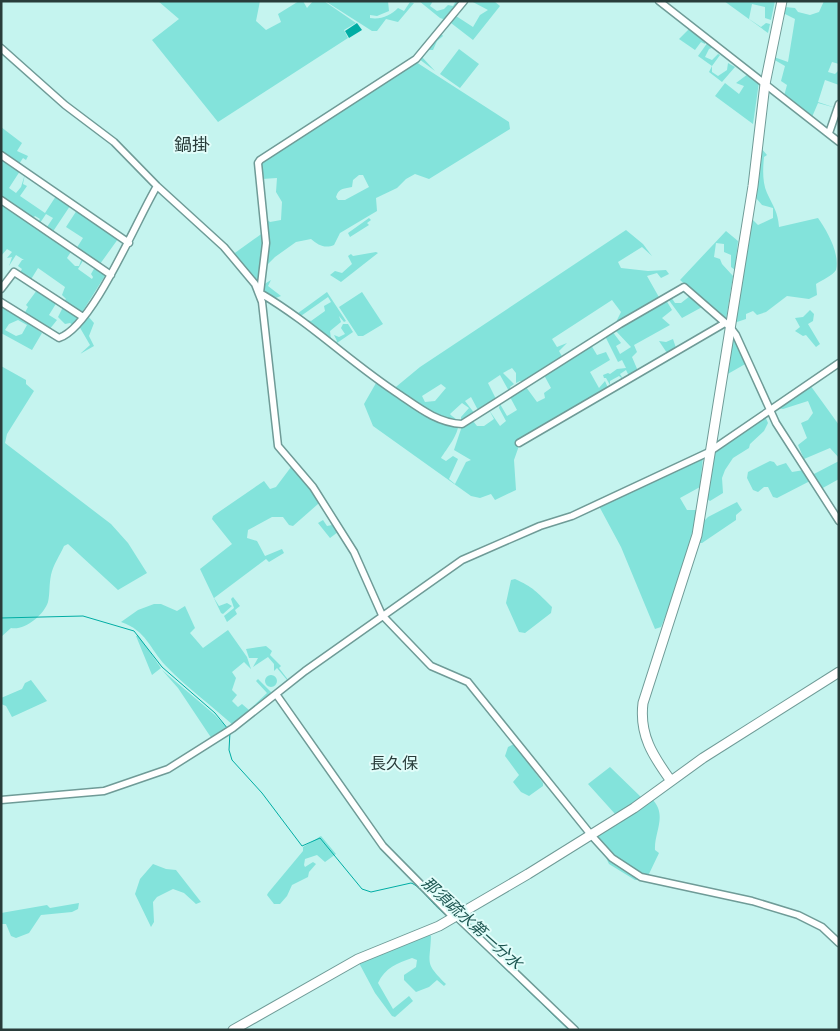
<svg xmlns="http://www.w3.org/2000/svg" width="840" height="1031" font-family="Rubik,'Noto Sans JP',sans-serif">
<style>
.green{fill:#83e3db;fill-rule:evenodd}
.water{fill:#00ada4}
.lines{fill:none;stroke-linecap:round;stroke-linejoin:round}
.stream{stroke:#00ada4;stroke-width:1}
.street-casing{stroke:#6f9b97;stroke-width:9}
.secondary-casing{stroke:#6f9b97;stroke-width:11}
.street{stroke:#fff;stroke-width:6}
.secondary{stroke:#fff;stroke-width:9}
.labels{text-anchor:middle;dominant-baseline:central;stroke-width:4;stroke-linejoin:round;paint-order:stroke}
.neighbourhood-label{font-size:16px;fill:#293c3a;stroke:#e1fdfa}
.water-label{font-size:16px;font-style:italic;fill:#1c5550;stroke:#e1fdfa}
.quarter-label{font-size:18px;fill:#293c3a;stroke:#e1fdfa}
</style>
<rect width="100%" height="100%" fill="#c5f4ef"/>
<!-- green -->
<path class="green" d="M158 1H260L256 21 266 30 281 22 278 14 299 1H303L307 8 313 1H324L356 23 344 30 348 38 218 122 152 40 179 19Z
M325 1H388L389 11 377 16 370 15V18C381 20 391 15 398 8L404 11 410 2 414 3 398 22 386 19 377 31H372Z
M419 1H433L430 6 437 11 444 9 448 5 453 6 456 1H462L446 20 440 18Z
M466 1 456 16 473 27 480 15 488 10 471 1H494L500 6 473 40 451 23Z
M724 1H775L771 20 765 18V7L752 4 749 19 761 27 766 23 770 24 768 33Z
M824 1H839V64L832 62 828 72 835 74 839 70V85L825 80 818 102 836 108 818 103 812 117 784 96 787 85 781 81 785 66 773 59 774 57 788 62 795 19 785 14V7L795 8 798 12 810 15 819 12Z
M690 28 706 41 705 44 701 42 695 50 679 39Z
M441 33 443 36 437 41 433 50H427L422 57 435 71 419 59Z
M708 42 714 47 709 49 705 57 712 60 718 54 720 55 712 66V72L718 76 727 70 728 63 735 67 722 82 709 72 712 66 698 56Z
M459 49 479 64 460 88 440 74Z
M416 62 509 122 510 129 429 179 415 174 406 179 397 188 376 198 377 211 340 233 334 245C325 249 318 245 311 239L296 242 275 257 266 266 260 286 232 255 267 230 266 219 270 222 281 220 282 202 276 192 277 178 262 179 260 162ZM359 175H363L369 187 345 200H338L336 197C339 187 345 189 352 187L353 180Z
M748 74 759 82 753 124 715 96 725 83 739 94 744 86 736 83Z
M1 127 22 143 17 151 28 156 26 160 23 158 19 164 1 152Z
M761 148 767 155 764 157C763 168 762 182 767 193 773 206 778 212 779 227L818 218C827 231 840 253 836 270 832 276 822 280 816 284L817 295 809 299 787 296 766 312 757 315 753 311 746 314V319L734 323 752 219 758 225 773 218V208L762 205 756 198Z
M1 158 20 171 9 188 16 193 21 187 25 174 23 184 27 186 20 196 45 213 56 196 70 206 52 233 37 223 40 219 35 216 32 219 72 250 67 258 75 266H79L82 258 84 259 78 269 92 279 93 277 91 274 95 267 106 274 81 314 63 302 66 299 62 295 65 287 38 268 30 281 19 274 22 269 18 266 22 260H24L16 255 9 266 12 257 7 258 12 252 7 249 1 256ZM46 214 53 218 47 227 40 223Z
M77 210 118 239 100 264 76 249 83 238 66 227Z
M369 218 371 220 367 223 369 225 350 237 348 233Z
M626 230 643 244 652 256 642 247 618 262 621 268 648 271 666 270 669 274 661 278 657 273 647 276 660 299 666 300 672 310 662 318 670 325 634 345 637 352 632 357 638 371 629 376 626 370 620 374 623 379 619 376 610 381V385L606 378H604L603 375 608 373 610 374 617 369 626 368 622 360 618 362 605 336 612 331 621 343 616 346 620 354 631 347 615 330 616 322 621 312 612 300 552 339 557 347 567 343 559 351 563 358 573 352 572 348 575 352 525 384 520 381 516 383V373L512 368 503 373 514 384 510 387 513 392 510 393 500 375 488 383 497 401 479 412 471 397 465 401 475 414 461 422V417L469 408 462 403 450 414C451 416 454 417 456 419 465 428 444 452 441 458L446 461 453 456 458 459 449 479 455 484 466 462 471 460 454 450 462 426 473 421 477 426H484L494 419 489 410 500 426 506 421 499 408 500 404 507 416 517 410 510 397 526 387 537 402 545 398 544 393 551 388 544 375 591 345 597 355 606 352 610 360 590 372 599 388 605 381 608 388 521 440 514 460 516 490 495 500 491 494 480 498 471 496 373 426 364 404 376 383 391 391 420 367ZM441 384 446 388 435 401 425 402 422 396Z
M726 231 738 241 735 270 731 267V255L724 252V244L716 243 714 257 720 259 722 264 733 276 726 320 680 280Z
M376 252 378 253 341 282 330 275 335 271 342 273 352 264 348 256 351 254 353 256Z
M271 280 268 286 281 296 273 299 263 292V285Z
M37 290 57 302 49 315 57 320 49 330 24 314 28 307 26 305Z
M327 292 346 321 344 322 339 316 341 322 330 331 331 339 329 341 304 319 311 321 325 311 324 306 331 302 328 297 298 318 294 316Z
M362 292 383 324 363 336H358L339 307Z
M690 296 704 306 682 318 668 299 671 297 675 303H681Z
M1 304 42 333 32 350 1 333ZM18 320 27 325 22 334 16 336 5 330 9 324Z
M63 307 80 316 74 326 70 323 65 324 58 317Z
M810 310 814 314 813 321 808 324 820 344 816 347 806 335 803 336 795 331 800 327 795 318 803 317Z
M87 315 94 323 89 336 94 346 80 354 90 345 79 326Z
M343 324H348L353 332 334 345 337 341 334 335 339 337 345 334 341 328Z
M735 336 747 363 726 375 732 337Z
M673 339 676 348 667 353 659 341 666 342Z
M1 366 26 380V384L34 391 7 434 5 443 111 524 128 543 147 573 118 590 68 544 64 546C60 555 53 565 51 575 49 584 50 594 48 602 44 615 24 631 11 628L1 637Z
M810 385 839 425V458L830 448 804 459 798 445 807 438 801 423 808 420 813 413 808 401 783 409 777 408Z
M765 416 768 423 764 431 750 444 749 448 733 458 725 470 722 478 723 493 710 501 707 499 713 448Z
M703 457 700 487 680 498 687 510H697C689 550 677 590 661 627L655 629 621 547 600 508V500Z
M770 461 774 462 777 466 786 463 792 472 804 470 810 481 777 498 773 497 768 487H764L758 492 753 490 747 478 748 472Z
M839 461V479L821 489 812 475Z
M291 467 303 476 319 502 318 504 293 526 289 525 283 517H272L248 530 247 538 257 541 265 556 282 549 284 553 269 562 266 559 214 598 219 606 227 603 232 606 223 614 221 613 200 569 232 544 212 519 213 516 264 481 270 489 276 487Z
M737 502 742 510 736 515V520L702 543H699L697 541 704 521 708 517Z
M323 520 327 526 332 525 338 532 330 538 318 523Z
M515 579C533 587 537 592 552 607L551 613 525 633 519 632 506 603 511 580Z
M233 597 240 606 235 610 237 614 227 622 224 616 234 608 231 599Z
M154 604H161L177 611 185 606 195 628 190 633 203 648 228 630 247 657 251 669 244 662 232 672 236 678 232 690 237 695 232 701 238 707 242 704 249 710 267 693 256 681 258 679 273 694 233 725C211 705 187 688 166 666 149 648 147 631 121 622L138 610Z
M138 635 161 668 152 675 136 636Z
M266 646 272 651 270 655 281 666 279 668 289 681 284 682 287 680 277 668 274 671V664L268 657 253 667 258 658H249L246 649Z
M162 670 215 715 228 729 212 739 178 688Z
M265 681a6 6 0 1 1 12 0a6 6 0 1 1-12 0Z
M31 680 47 701 12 717 6 706 1 704V698L22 689 25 683Z
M514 744 543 783V786L529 796 521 792 513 782 519 775 505 756 508 747Z
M610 767 642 798 616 815 588 784Z
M652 799C668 815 654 832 655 850L659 853 648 876 642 880H635L609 864 596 836Z
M321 836 336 854 325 862 317 855 305 859 304 865 305 867 313 862 316 864 309 872 308 877 292 885 287 896 280 904H274L267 895 268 893 303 851V847Z
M153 864 166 869 176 870 201 902 196 904 184 893 173 889 157 897 153 902 154 922 151 927 135 894 140 879Z
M79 903 78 909 72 912 41 915 29 933 16 938 11 936 6 924H1V913L47 905 50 908Z
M429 934 431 936C430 965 424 962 446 984L444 986 437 980 429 987 416 992 404 980V975L416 967 417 960 412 958C397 963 385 968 378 983L393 1009 409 996 413 1001 395 1017 392 1016 375 993 359 963Z"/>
<!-- water -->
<path class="water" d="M357 23 362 30 349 38 345 31Z"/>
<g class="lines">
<!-- stream -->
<path class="stream" d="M1 618 83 616 134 631 162 667 215 713 228 729
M230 732 229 750 232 760 262 793 302 846 320 838 362 889 371 892 411 883C421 886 434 908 448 916
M455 920 569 1030"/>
<defs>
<path id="street" d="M659 1 839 142
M1 48 65 105 114 142 157 186 224 247 255 284 262 302 278 446 313 487 354 552 382 615 431 666 468 682 472 687 592 836 612 858 641 877 752 901 798 915 822 927 839 943
M829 133 839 104
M1 155 129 243
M1 200 111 275
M1 289 14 272 83 317
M260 293C310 322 352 364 400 395 419 408 438 423 462 424L620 324 684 287 730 327 736 335 776 423 839 521
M260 293 266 243 258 163 260 160 416 59 464 1
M1 302 59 338C93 327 137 219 157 186
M519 443 725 323
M276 694 383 846 453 917
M1 800 104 791 168 769 233 728 305 671 462 560 540 526 572 516 709 452 839 363
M456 916 575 1030"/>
<path id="secondary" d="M671 781C653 756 639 735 643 703L697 535 753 186 765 84 782 1
M233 1030 358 959 439 926 528 874 634 808 703 758 839 672"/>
</defs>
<!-- street casing -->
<use href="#street" class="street-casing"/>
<!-- secondary casing -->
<use href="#secondary" class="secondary-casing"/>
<!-- street -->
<use href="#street" class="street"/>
<!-- secondary -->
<use href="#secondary" class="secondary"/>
</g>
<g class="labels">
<!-- neighbourhood labels -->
<g class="neighbourhood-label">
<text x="394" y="763">長久保</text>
</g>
<!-- water labels -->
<g class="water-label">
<text transform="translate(472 923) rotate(42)">那須疏水第一分水</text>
</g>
<!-- quarter labels -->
<g class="quarter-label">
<text x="192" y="145">鍋掛</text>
</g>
</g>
<!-- border -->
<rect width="840" height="1031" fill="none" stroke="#293c3a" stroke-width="5"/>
</svg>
